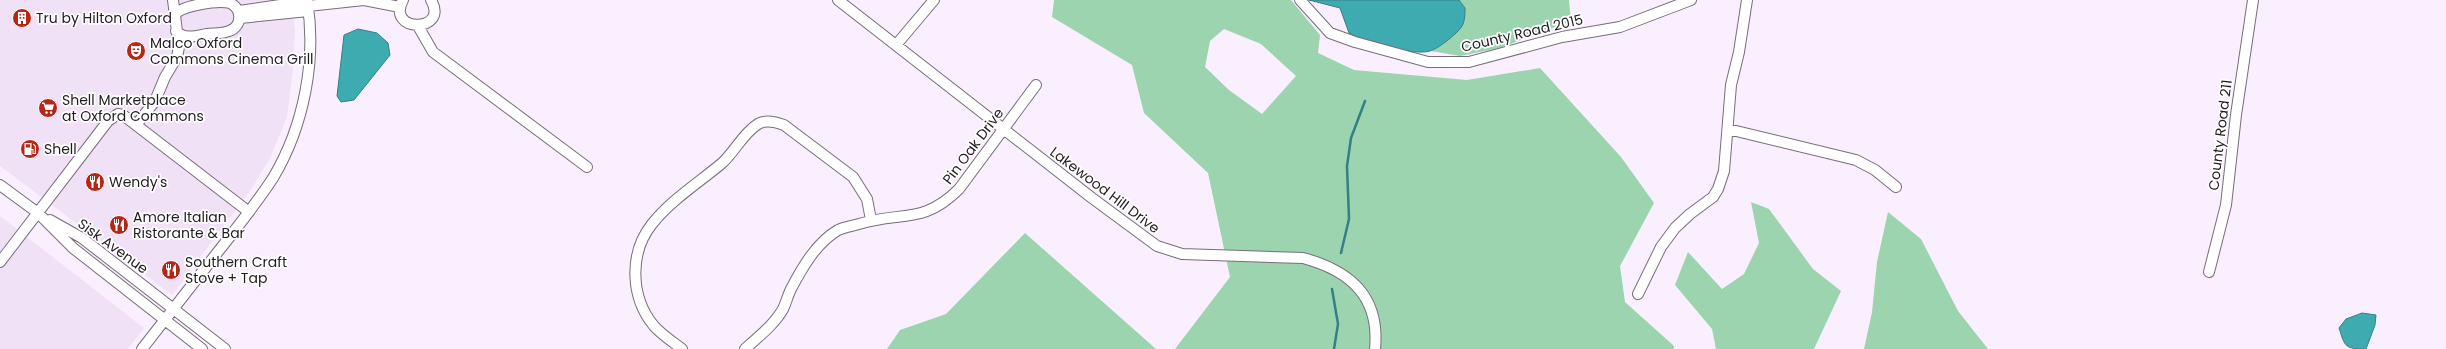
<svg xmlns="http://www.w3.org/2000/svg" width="2446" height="349" font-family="Poppins,sans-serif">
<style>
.built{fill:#f1e1f7}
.green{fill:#9bd4af;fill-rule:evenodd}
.water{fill:#3eabb0;stroke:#358085}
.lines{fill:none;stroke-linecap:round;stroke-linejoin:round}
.stream{stroke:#358085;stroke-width:2.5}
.minor-casing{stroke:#776d7b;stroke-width:12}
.minor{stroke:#fff;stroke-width:10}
.labels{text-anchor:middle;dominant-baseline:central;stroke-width:3.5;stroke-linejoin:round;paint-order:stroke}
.poi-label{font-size:14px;fill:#201c22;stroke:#fff;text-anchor:start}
.street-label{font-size:14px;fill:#201c22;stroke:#fff}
</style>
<rect width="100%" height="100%" fill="#faeffe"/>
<!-- built -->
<path class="built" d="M0 0H291L295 30 293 70 287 117 270 158 252 188 172 295 0 166Z
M0 216 144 328 128 349H0Z"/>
<!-- green -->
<path class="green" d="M1054 0H1291L1320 35 1318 53 1354 70 1467 80 1540 68 1621 157 1654 203 1620 266 1625 302 1674 346V349H1175L1230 277 1208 173 1144 113 1132 65 1052 17ZM1224 29 1261 44 1296 76 1262 114 1229 90 1205 67 1210 41Z
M1459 0H1569L1571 21 1500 48 1460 56 1431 51 1444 43 1465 8Z
M1751 202 1769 209 1813 269 1841 291 1814 349H1716L1712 329 1675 285 1688 252 1722 289 1744 274 1759 243Z
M1888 212 1921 239 1958 311 1988 349H1864L1872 312 1877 262Z
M1025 233 1156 349H887L900 330 946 314Z"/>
<!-- water -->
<path class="water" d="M1309 0H1459L1465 8C1465 13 1465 19 1463 24 1461 31 1438 49 1430 51 1413 56 1365 42 1349 33L1340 8Z
M358 29 377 33 388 43 390 55 354 100 341 102 337 96 344 35Z
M2362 313 2376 315 2375 325 2366 349C2345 349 2345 347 2339 328L2346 319Z"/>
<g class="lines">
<!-- stream -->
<path class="stream" d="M1341 253 1349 219 1347 166 1351 138 1365 101
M1332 289 1338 324 1334 349"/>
<defs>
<path id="minor" d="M403 0C385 33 450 33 431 0
M838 0 1092 198 1157 246 1182 254 1303 258C1351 271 1380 297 1375 349
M1300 0 1330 33 1355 42 1428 62H1469L1562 37 1620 27 1691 0
M308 6 364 0 400 7
M239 11 307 1
M174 16C180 5 219 0 230 3 243 9 242 27 229 31 222 34 214 33 207 34 196 36 185 40 176 31
M240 18 308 11
M418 26 433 52 587 167
M896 45 934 0
M136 125 155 101 165 77 177 57 179 47 173 0
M1728 129 1856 160 1875 170 1896 187
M0 185 38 213 73 248 202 349
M50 220 82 238 225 349
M0 262 108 121 118 114 123 115 249 212
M2209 272 2226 205 2236 115 2253 0
M1638 294 1661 247 1675 228 1690 214 1713 197 1718 189 1724 171 1731 85 1739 52 1747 0
M142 349C167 317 192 285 217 253 236 229 256 204 273 178 304 126 317 59 307 0
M682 349C673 342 662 335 654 326 630 297 629 253 652 224 670 201 698 183 721 164 734 153 743 133 758 124 766 119 776 122 784 125L853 177 867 199 871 220
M745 349C758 337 774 325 783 309 786 303 788 295 791 289 802 268 816 243 838 230 844 227 852 226 859 224 901 211 923 225 959 189L1036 85"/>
</defs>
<!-- minor casing -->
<use href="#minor" class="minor-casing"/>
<!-- minor -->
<use href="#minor" class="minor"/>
</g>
<!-- icons -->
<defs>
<symbol id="building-disc" viewBox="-11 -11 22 22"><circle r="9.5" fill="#b42616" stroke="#fff"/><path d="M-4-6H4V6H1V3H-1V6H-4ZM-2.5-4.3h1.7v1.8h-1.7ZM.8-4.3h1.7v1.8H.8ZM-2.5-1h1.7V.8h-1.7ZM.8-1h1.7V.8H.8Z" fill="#fff"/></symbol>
<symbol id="theatre-disc" viewBox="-11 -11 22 22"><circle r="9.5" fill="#b42616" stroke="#fff"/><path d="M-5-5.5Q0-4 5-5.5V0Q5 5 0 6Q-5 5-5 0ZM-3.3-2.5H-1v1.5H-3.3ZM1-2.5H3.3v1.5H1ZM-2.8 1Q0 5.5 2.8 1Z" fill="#fff"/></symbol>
<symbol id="supermarket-disc" viewBox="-11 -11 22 22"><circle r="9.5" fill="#b42616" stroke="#fff"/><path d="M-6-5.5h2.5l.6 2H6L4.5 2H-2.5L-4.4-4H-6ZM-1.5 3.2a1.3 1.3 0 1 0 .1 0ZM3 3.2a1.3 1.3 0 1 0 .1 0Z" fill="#fff"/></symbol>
<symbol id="fuel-disc" viewBox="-11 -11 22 22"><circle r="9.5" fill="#b42616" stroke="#fff"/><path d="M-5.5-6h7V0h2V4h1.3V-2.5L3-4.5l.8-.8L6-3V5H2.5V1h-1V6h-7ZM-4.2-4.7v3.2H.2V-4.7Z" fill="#fff"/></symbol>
<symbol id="restaurant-disc" viewBox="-11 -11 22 22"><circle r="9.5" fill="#b42616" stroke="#fff"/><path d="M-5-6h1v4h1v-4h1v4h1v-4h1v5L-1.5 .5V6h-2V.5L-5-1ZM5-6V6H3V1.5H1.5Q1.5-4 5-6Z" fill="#fff"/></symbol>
</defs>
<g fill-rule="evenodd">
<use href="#building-disc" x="11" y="7" width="22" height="22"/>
<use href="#theatre-disc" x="125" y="40" width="22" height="22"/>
<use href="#supermarket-disc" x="37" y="97" width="22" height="22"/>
<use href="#fuel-disc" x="19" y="138" width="22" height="22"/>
<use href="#restaurant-disc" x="84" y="171" width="22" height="22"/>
<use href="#restaurant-disc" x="108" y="214" width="22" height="22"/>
<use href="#restaurant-disc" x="160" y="259" width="22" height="22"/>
</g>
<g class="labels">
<!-- poi labels -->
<g class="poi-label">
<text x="36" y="18">Tru by Hilton Oxford</text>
<text x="150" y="43">Malco Oxford<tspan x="150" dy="16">Commons Cinema Grill</tspan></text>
<text x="62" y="100">Shell Marketplace<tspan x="62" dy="16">at Oxford Commons</tspan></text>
<text x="44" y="149">Shell</text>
<text x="109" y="182">Wendy's</text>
<text x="133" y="217">Amore Italian<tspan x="133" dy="16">Ristorante &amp; Bar</tspan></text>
<text x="185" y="262">Southern Craft<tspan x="185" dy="16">Stove + Tap</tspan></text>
</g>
<!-- street labels -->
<g class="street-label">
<text transform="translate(1522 33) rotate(-13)">County Road 2015</text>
<text transform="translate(2220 135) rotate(-83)">County Road 211</text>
<text transform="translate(973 146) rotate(-53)">Pin Oak Drive</text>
<text transform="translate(1105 190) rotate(37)">Lakewood Hill Drive</text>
<text transform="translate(113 246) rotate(36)">Sisk Avenue</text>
</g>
</g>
</svg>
